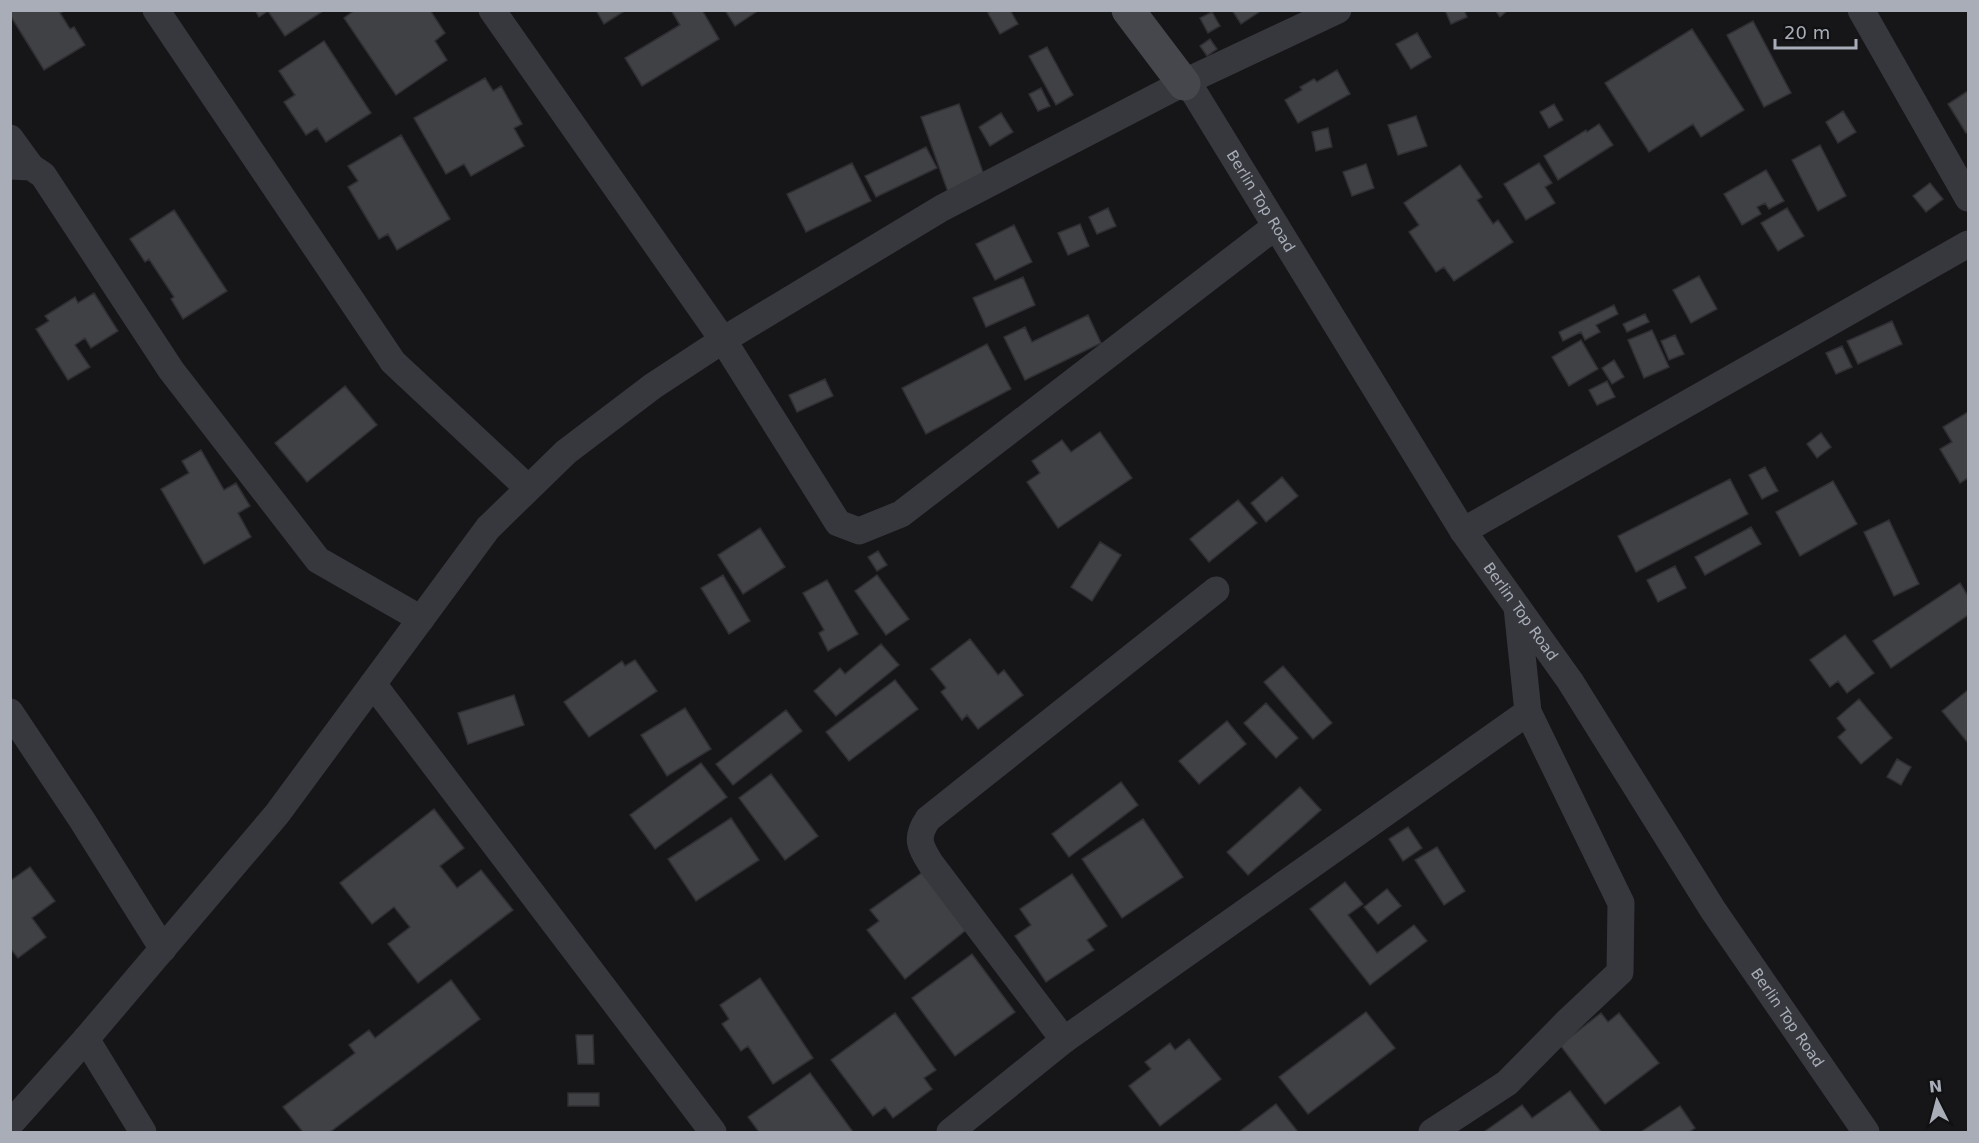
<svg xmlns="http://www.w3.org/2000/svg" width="1979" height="1143" font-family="'DejaVu Sans',sans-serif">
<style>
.building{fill:#404145;stroke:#303034;stroke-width:1.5}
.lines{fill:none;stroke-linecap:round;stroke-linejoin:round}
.street{stroke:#37383d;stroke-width:27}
.secondary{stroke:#45474d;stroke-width:33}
.labels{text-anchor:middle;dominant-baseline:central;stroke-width:5;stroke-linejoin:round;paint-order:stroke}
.street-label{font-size:15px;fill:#a8adb8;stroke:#111113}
</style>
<rect width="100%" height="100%" fill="#161618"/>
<!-- building -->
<path class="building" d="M10 10H65L60 13 70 29 74 27 85 45 44 70 10 15Z
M255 10H322L323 11 285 36 268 11 259 17Z
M355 10H430L445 33 435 41 447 60 396 95 344 18Z
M596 10H626L604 24Z
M671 10H702L719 39 642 86 625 58 680 25Z
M725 10H759L735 26Z
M992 10H1010L1018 24 1000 34 988 13Z
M1232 10H1262L1241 24Z
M1445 10H1464L1467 17 1451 24Z
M1495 10H1508L1500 17Z
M1212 12 1220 26 1208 33 1200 18Z
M1753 21 1791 93 1764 107 1727 35Z
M1692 29 1744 110 1701 137 1693 124 1649 152 1605 83Z
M1417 33 1431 57 1411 69 1396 44Z
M1210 39 1217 49 1207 56 1200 46Z
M324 41 371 113 326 142 317 128 306 135 284 102 295 95 279 71Z
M1047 47 1073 95 1056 105 1029 56Z
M1337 70 1350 94 1298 123 1285 100 1302 90 1300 87 1314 79 1317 82Z
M485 78 493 91 501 86 522 124 514 128 524 146 471 176 464 164 446 174 414 118Z
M1041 88 1050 106 1038 111 1029 94Z
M1968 91V131L1966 133 1948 104Z
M959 104 985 178 948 192 921 117Z
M1554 104 1563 120 1549 128 1540 112Z
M1843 111 1856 132 1838 143 1826 122Z
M1001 113 1013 132 990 146 979 127Z
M1416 116 1427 146 1398 155 1388 125Z
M1599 124 1613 145 1558 180 1544 156 1586 130 1587 132Z
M1328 128 1332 147 1316 151 1312 132Z
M401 135 450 219 397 250 388 234 379 239 348 187 358 181 348 166Z
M1820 145 1846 196 1818 211 1792 160Z
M926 147 937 168 876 197 865 176Z
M852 163 871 201 806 232 787 194Z
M1539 163 1552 183 1545 187 1555 203 1526 220 1504 184Z
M1366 164 1374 188 1352 196 1343 172Z
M1460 165 1482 197 1477 200 1493 224 1498 220 1513 242 1454 281 1444 267 1436 272 1409 232 1419 225 1404 203Z
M1766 170 1784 201 1769 209 1765 203 1757 207 1761 214 1742 225 1724 194Z
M1930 183 1943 199 1926 212 1913 196Z
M1108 208 1116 226 1097 234 1089 217Z
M1787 208 1804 236 1778 251 1761 223Z
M174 210 227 291 183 319 171 299 174 297 149 259 145 262 130 239Z
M1080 224 1089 246 1068 255 1058 233Z
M1014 225 1032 262 995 280 976 244Z
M1699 276 1717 309 1691 323 1673 290Z
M1023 277 1035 305 986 327 973 298Z
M94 293 118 331 91 348 85 338 75 345 90 367 68 380 36 329 49 321 45 316 75 297 78 303Z
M1614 305 1618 314 1596 325 1600 332 1585 340 1581 332 1563 341 1559 332Z
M1645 314 1649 322 1627 332 1623 324Z
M1088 315 1101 343 1025 380 1004 337 1025 327 1032 342Z
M1892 321 1902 344 1858 364 1847 341Z
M1652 330 1669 367 1644 378 1628 340Z
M1675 335 1684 354 1669 360 1661 341Z
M1581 340 1598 369 1569 386 1552 357Z
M987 344 1011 389 926 434 902 388Z
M1842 346 1852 367 1836 374 1826 353Z
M1614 360 1624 377 1612 384 1602 368Z
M825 379 833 396 797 412 789 395Z
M1607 381 1615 397 1597 405 1589 390Z
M345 386 377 425 307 482 275 443Z
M1968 412V478L1960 483 1940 449 1952 442 1943 427Z
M1100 432 1132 478 1058 528 1027 482 1040 473 1032 461 1062 440 1071 452Z
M1821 433 1831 447 1817 458 1807 444Z
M201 450 224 490 236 483 250 506 238 513 251 537 204 564 161 489 189 473 182 461Z
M1765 467 1778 491 1762 499 1749 475Z
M1282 477 1298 496 1266 522 1251 503Z
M1730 479 1748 514 1636 572 1618 536Z
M1833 481 1857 524 1800 556 1776 512Z
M1238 500 1257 523 1209 562 1190 539Z
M1889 520 1919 584 1894 596 1864 532Z
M1751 527 1761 544 1705 575 1695 557Z
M760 528 785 567 743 594 718 555Z
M1100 542 1121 555 1092 601 1071 587Z
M878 551 887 565 877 571 868 557Z
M1675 566 1686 588 1658 602 1647 580Z
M723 575 750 621 729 634 701 588Z
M877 575 909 619 886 635 855 591Z
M827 580 858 634 828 651 819 633 824 630 803 593Z
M1960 583 1968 596V615L1891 668 1873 641Z
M1845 635 1874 673 1847 693 1838 681 1830 687 1810 660Z
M970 639 998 675 1004 670 1023 695 978 729 967 715 962 720 941 692 946 688 931 669Z
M881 644 899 665 836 716 814 691 840 668 845 674Z
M635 660 657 691 589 737 564 702 622 661 625 666Z
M1283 666 1332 723 1313 739 1264 682Z
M895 680 918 709 849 761 826 732Z
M1968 690V743L1942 711Z
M514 695 524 725 468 744 458 713Z
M1859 699 1892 738 1861 764 1838 737 1846 730 1837 718Z
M1266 703 1298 738 1276 758 1244 723Z
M685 708 711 749 667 776 641 735Z
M786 710 802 731 733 785 716 764Z
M1227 721 1246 744 1199 784 1179 761Z
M1897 759 1911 767 1901 785 1887 777Z
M701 763 727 797 655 849 630 815Z
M771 774 818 836 785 860 739 798Z
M1121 782 1138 805 1069 857 1052 834Z
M1300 787 1321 810 1248 875 1227 852Z
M434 809 464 848 440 866 457 888 481 870 513 910 418 983 388 944 410 927 394 907 372 924 340 883Z
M731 818 759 860 696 901 668 859Z
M1143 819 1183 877 1122 918 1082 859Z
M1408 827 1422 848 1403 861 1389 839Z
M1437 847 1465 891 1444 905 1415 860Z
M30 867 55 901 32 918 46 937 18 958 10 948V881Z
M923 872 966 930 905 979 867 930 879 921 870 910Z
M1072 874 1107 926 1087 940 1094 950 1046 982 1015 936 1031 925 1020 909Z
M1345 882 1363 904 1348 915 1377 953 1414 925 1427 941 1370 985 1310 909Z
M1387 889 1401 906 1378 924 1364 907Z
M972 954 1015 1012 955 1056 912 998Z
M760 978 813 1058 773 1084 748 1046 741 1051 722 1024 729 1019 720 1005Z
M451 980 480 1019 330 1132H303L283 1107 355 1053 349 1045 369 1030 375 1038Z
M1366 1012 1395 1048 1308 1114 1279 1077Z
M895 1013 936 1070 924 1078 932 1089 893 1118 885 1107 873 1116 831 1060Z
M1601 1013 1608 1022 1619 1013 1659 1063 1605 1104 1560 1045Z
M576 1035H593L594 1064H578Z
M1189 1039 1221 1079 1160 1126 1129 1086 1151 1069 1145 1062 1170 1043 1175 1050Z
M810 1073 853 1132H759L748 1117Z
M1570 1091 1601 1132H1484L1522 1105 1532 1118Z
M568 1093H599V1106H568Z
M1276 1104 1298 1132H1239Z
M1680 1106 1695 1128 1689 1132H1641Z"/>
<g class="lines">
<!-- street -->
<g class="street">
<path d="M156 10 393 362 528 488"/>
<path d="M492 10 723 340 838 523 859 531 901 514 1276 226"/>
<path d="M1861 10 1968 198"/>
<path id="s1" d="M1187 81 1463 531 1570 681 1713 910 1866 1132"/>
<path d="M10 138 31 167"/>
<path d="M10 166 31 167 43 175 171 370 318 560 421 619"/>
<path d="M1463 531 1968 244"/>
<path d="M373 684 713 1132"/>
<path d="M10 712 82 820 163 949"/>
<path d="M86 1039 143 1132"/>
<path d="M1064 1040 931 864C920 847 915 838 928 819L1216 590"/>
<path d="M10 1124 86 1039 277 814 488 528 566 452 653 386 723 340 942 208 1187 81 1338 10"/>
<path d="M950 1132 1064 1040 1528 712"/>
<path d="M1432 1132 1507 1083 1569 1020 1620 972 1621 903 1528 712 1517 607"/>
</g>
<!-- secondary -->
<path class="secondary" d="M1128 10 1184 84"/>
</g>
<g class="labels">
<!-- street labels -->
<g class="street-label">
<text stroke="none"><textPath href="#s1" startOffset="141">Berlin Top Road</textPath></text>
<text stroke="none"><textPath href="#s1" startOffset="627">Berlin Top Road</textPath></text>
<text stroke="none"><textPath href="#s1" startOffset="1113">Berlin Top Road</textPath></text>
</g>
</g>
<!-- border -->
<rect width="1979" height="1143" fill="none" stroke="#a8adb8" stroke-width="24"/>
<!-- north arrow -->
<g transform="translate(1937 1101) rotate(354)" stroke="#111113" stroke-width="4.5" paint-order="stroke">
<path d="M0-4.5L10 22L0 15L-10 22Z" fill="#a8adb8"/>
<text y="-9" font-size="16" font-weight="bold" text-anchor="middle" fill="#a8adb8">N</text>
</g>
<!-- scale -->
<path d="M1775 39v9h81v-9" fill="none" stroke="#a8adb8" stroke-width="3"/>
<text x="1784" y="39" font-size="18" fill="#a8adb8" stroke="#111113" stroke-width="4.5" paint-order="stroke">20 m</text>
</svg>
